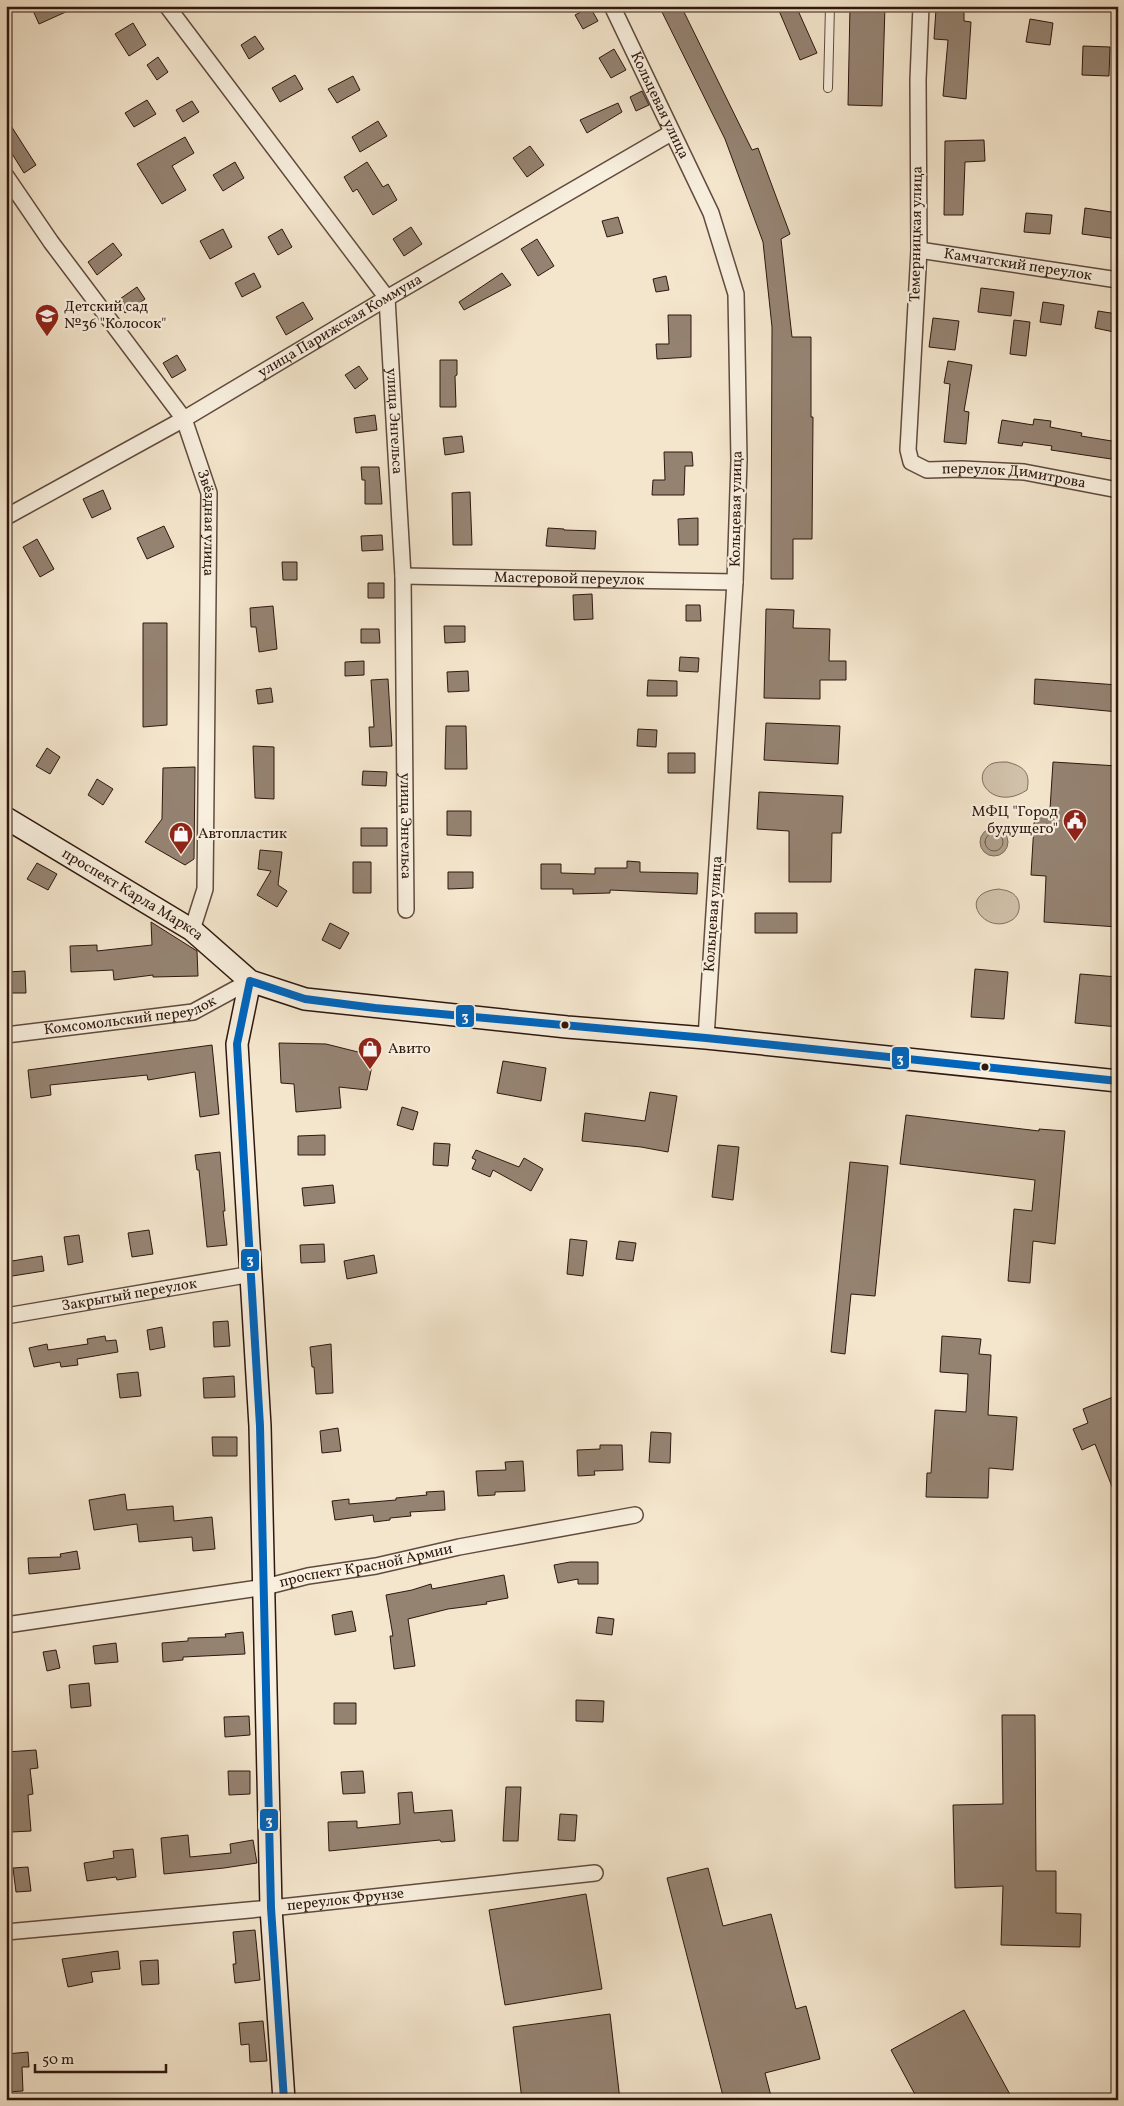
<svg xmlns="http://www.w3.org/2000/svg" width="1124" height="2106" font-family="Vollkorn,serif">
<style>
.green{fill:#d2c3ad;stroke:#806d5e}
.water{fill:#b1a08c;stroke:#7d695a}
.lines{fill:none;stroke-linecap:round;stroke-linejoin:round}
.shore{stroke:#705c4e;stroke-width:1}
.building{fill:#958372;stroke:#2e170f}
.service-casing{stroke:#604b3e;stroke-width:10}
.minor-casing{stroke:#604b3e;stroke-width:18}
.secondary-casing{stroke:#2e170f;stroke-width:24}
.service{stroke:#f8efde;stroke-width:8}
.minor{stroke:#f8efde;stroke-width:15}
.secondary{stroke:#f8efde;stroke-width:21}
.bus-1-casing{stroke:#f8efde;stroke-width:11}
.bus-1{stroke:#0065bd;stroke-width:8}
.bus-dot{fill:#2e170f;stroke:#f8efde;stroke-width:2}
.labels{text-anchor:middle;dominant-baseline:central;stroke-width:4.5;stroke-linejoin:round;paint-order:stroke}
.street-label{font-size:15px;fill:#2e170f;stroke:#f8efde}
.poi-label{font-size:15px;fill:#2e170f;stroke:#f8efde;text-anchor:start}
.line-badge{stroke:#f8efde;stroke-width:2}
.badge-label{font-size:14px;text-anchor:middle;font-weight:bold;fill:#fff}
</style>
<rect width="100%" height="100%" fill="#f4e6cd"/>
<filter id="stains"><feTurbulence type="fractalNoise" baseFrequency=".004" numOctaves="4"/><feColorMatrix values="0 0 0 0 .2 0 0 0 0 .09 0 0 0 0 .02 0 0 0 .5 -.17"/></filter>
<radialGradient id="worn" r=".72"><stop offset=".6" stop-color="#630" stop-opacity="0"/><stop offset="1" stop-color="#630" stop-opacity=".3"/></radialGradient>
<!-- green -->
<path class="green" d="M1007 762C1023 766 1031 772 1027 790 994 812 968 778 991 764 995 762 1002 762 1007 762Z
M999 889C1002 890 1007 890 1010 892 1022 897 1022 914 1012 920 985 937 954 893 999 889Z"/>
<!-- water -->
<path class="water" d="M980 842a14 14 0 1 1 28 0a14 14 0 1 1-28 0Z"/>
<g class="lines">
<!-- shore -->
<path class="shore" d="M985 842a9 9 0 1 1 18 0a9 9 0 1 1-18 0Z"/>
</g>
<!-- building -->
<path class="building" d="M31 6H79L39 24Z
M659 6H681L752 150 758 148 790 234 781 239 792 337H811V417H813L812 539H793V579H771L772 327 763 242 725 139Z
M777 6H796L817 53 800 60Z
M850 6H885L882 106 848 105Z
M590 7 598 21 583 29 575 15Z
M936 9 964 11V21L971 22 966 99 943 96 948 40 934 39Z
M1030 19 1053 23 1050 45 1026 42Z
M133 23 146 45 129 56 115 34Z
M255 36 264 49 249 59 241 45Z
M1083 46 1110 47 1109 76 1082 75Z
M614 49 626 70 611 78 599 58Z
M158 57 168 72 157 80 147 65Z
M295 75 303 89 280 102 272 88Z
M353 76 360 90 337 103 328 89Z
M642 91 649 105 636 111 630 97Z
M147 100 156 114 134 127 125 113Z
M192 101 199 112 183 122 176 110Z
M618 103 622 112 587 133 580 120Z
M6 118 36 165 24 173 6 144Z
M378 121 387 136 360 152 352 137Z
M185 137 194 153 172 166 186 190 162 204 137 164Z
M984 140 985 161 965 162 963 215H944L945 141Z
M530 146 544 165 527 177 513 158Z
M235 162 244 178 223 191 213 175Z
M367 162 383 187 388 184 397 200 373 215 357 189 353 192 344 177Z
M1085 208 1118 213V239L1082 234Z
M1026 213 1052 215 1050 234 1024 232Z
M618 217 623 233 607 237 602 221Z
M411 227 422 244 404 256 393 239Z
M223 229 232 247 210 259 200 241Z
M282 229 292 247 278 255 268 237Z
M537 239 554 266 538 276 521 249Z
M113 243 122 255 97 275 88 262Z
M254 273 261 287 242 297 235 283Z
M502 273 511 285 464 310 459 302Z
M666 276 669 290 656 292 653 279Z
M137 287 145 299 125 313 117 301Z
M981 288 1014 292 1011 316 978 312Z
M303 302 313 319 286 335 276 317Z
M1043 302 1064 305 1061 325 1040 322Z
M1098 311 1117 314 1114 332 1095 328Z
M668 315H691V357L657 359 656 344H669Z
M933 318 959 321 955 350 929 347Z
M1014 320 1030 322 1026 356 1010 354Z
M177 355 186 370 172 378 163 363Z
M440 360H457V375L455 376 456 407H440Z
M948 361 972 365 964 411 969 412 966 444 944 442 950 384 944 383Z
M359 366 368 379 355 389 345 375Z
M375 415 377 430 356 433 354 418Z
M1034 419 1051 421 1050 427 1082 433 1081 436 1118 442V460L1051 450 1052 446 1023 442 1022 446 998 443 1002 420 1033 425Z
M462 436 464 452 445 455 443 438Z
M664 452H692L693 466H685L684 495H652L653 480H665Z
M361 467H379L382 504H365V480H362Z
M103 490 111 509 92 518 83 499Z
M470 492 472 545H453L452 493Z
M698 518V545H679L678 519Z
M164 526 174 547 147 559 137 538Z
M548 528 564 529V530L596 531 595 549 546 546Z
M382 535 383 550 362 551 361 536Z
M37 539 54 569 40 577 23 547Z
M282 562H297V580H283Z
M368 583H384V598H368Z
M592 594 593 619 574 620 573 595Z
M686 605H700L701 621H686Z
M273 606 277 649 259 652 256 627H251L250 608Z
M766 609 794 610 793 628 830 629 829 661H846V680H820V699L764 698Z
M143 623H167V725L143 727Z
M444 626H465V642L445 643Z
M361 629H379L380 643H361Z
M680 657 699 658 698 672 679 671Z
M364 661V675L345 676V662Z
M468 671 469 691 448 692 447 672Z
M388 679 392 746 370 747 369 727H374L371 680Z
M1035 679 1118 685V712L1034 704Z
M648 680 677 681V696H647Z
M271 688 273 702 258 704 256 690Z
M766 723 840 726 838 764 764 760Z
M446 726H466L467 769H445Z
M638 729 657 730 656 747 637 746Z
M253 746 274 747V799L255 798Z
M47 748 60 757 50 774 36 766Z
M668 753H695V773H668Z
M1053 762 1118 766V927L1044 922 1046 876 1031 875 1035 808 1050 809Z
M195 767 194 859 185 865 145 842 162 819 163 768Z
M363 771 387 772 386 786 362 785Z
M97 779 113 789 103 805 88 795Z
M759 792 843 796 841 833H832L831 882H789V831L757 829Z
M447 811H471V836L447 835Z
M361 828H387V846H361Z
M260 850 282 852 278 885 287 891 277 907 257 895 271 871 258 869Z
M627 861 640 862V872L698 873 697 894 610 890V893L573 894V889H541V864H561V873L595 874V868H627Z
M353 862H371V893H353Z
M37 863 57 874 48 890 27 879Z
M448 872H473V888L448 889Z
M755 913H797V933H755Z
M151 922 197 951 198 976 153 977V975L114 980 113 970 71 972 70 946 97 945V951L152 945Z
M330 923 349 933 340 949 322 940Z
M975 969 1008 972 1004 1019 971 1017Z
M25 971 26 993H9L8 972Z
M1080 974 1118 977V1027L1075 1023Z
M279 1043 326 1044 374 1056 367 1090 339 1087 341 1108 296 1112 294 1084 281 1083Z
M212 1045 219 1114 200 1117 195 1072 148 1080 147 1075 50 1085 51 1095 31 1098 28 1070Z
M503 1061 546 1068 541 1101 497 1093Z
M650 1092 677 1096 668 1152 641 1147 582 1141 585 1113 645 1121Z
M402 1107 418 1112 413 1130 397 1125Z
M906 1115 1039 1131V1129L1065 1131 1055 1244 1033 1241 1030 1283 1008 1281 1014 1209 1032 1211 1035 1180 900 1164Z
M325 1135V1155H298V1136Z
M434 1143 450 1144 448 1166 433 1165Z
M718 1145 739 1147 733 1200 712 1197Z
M476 1150 519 1167 524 1158 543 1169 531 1191 493 1170 490 1177 472 1169 476 1160 472 1158Z
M220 1152 225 1211H223L227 1245 207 1247 199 1170H197L195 1155Z
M850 1162 888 1166 875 1296 851 1294 845 1354 831 1352Z
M333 1185 335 1203 304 1206 302 1188Z
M149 1230 153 1254 132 1257 128 1233Z
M79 1235 83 1262 68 1265 64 1237Z
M570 1239 587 1241 583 1276 567 1274Z
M619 1241 636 1243 633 1261 616 1259Z
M324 1244 325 1262 301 1263 300 1245Z
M374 1255 377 1273 347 1279 344 1261Z
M42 1256 44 1271 6 1277V1262Z
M228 1321 230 1346 214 1347 213 1322Z
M162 1327 165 1347 150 1350 147 1330Z
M105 1336 106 1341 116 1340 118 1352 77 1359 78 1365 61 1367 60 1362 34 1367 29 1348 47 1344 48 1350 88 1344 87 1339Z
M942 1336 981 1339 979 1354 991 1355 988 1415 1017 1417 1013 1470 989 1468 988 1498 926 1497 927 1473H931L935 1410 966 1412 968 1374 940 1372Z
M331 1344 333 1393 316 1394 314 1367H312L310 1347Z
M138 1372 141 1396 120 1398 117 1374Z
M234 1376 235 1397 204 1398 203 1378Z
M1118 1395V1499H1117L1095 1444 1082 1450 1073 1429 1088 1423 1083 1409Z
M338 1428 341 1451 322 1453 320 1431Z
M651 1432 671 1433 670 1463 649 1462Z
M212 1437H237V1456H213Z
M600 1445H622L623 1470 594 1471 595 1475 578 1476 577 1450 600 1449Z
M523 1461 525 1491 495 1492V1495L478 1496 476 1471 506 1470 505 1462Z
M444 1491 445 1510 410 1512 411 1516 390 1518V1520L374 1522 373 1515 335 1520 332 1501 349 1499V1504L396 1500V1498L427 1495 426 1492Z
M125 1494 127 1510 173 1506 174 1521 212 1517 215 1549 193 1551 192 1537 139 1542 137 1524 94 1530 89 1500Z
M77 1551 80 1569 29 1574 28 1558 61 1557 60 1554Z
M570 1562H598V1584H578V1579L558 1583 554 1565Z
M504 1575 508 1598 486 1602 487 1604 448 1609 408 1619 415 1666 394 1669 390 1636H393L386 1595 412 1590 431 1584 432 1589Z
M352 1611 356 1631 335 1635 332 1615Z
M598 1617 614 1619 612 1635 596 1633Z
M243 1632 245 1654 183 1657V1660L163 1662 162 1643 188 1641V1638L226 1637 225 1634Z
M116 1643 118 1662 95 1664 93 1646Z
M56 1650 60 1668 47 1671 43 1652Z
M89 1683 91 1706 71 1708 69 1685Z
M576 1700 604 1701 603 1722 576 1721Z
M334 1703H356V1724H334Z
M1002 1715H1035L1036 1871H1056V1913L1081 1914 1080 1947 1001 1945 1003 1886 955 1888 953 1805 1003 1804Z
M249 1716 250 1735 225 1737 224 1717Z
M36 1750 38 1768 30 1769 33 1794 28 1795 31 1831 11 1832 6 1752Z
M228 1771H250V1794L229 1795Z
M363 1771 365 1793 343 1794 341 1772Z
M506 1787H521L518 1841H503Z
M412 1792 414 1813 452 1810 455 1841 441 1842 440 1840 329 1851 328 1822 357 1821V1828L400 1824 398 1793Z
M560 1814 577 1815 575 1841 558 1840Z
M188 1835 190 1857 231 1853 230 1844 253 1840 257 1863 224 1868 164 1874 161 1838Z
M133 1849 136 1877 117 1880 116 1877 87 1881 84 1863 114 1858 113 1851Z
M28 1867 31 1891 16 1892 13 1868Z
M708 1868 723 1926 771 1914 796 2009 806 2006 820 2059 765 2073 772 2100H724L667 1878Z
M586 1894 602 1989 505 2005 489 1910Z
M255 1930 260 1980 235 1983 233 1964H236L233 1932Z
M118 1951 120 1969 91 1972 93 1982 68 1987 62 1959Z
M158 1960 159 1984 142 1985 140 1961Z
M964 2010 1013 2100H918L891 2050Z
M610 2014 620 2100H522L513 2027Z
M263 2021 267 2061 250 2062 249 2044 241 2045 239 2023Z
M28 2052 29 2067H22L23 2091 6 2092V2054Z"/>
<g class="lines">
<defs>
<path id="service" d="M828 88 830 6"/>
<g id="minor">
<path id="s1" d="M167 6 387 298 403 576 406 910"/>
<path id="s2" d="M612 6 711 213 736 294 739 460 735 582 706 1038"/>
<path id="s3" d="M921 6 918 80 919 250 908 450 911 462 927 470 962 469 1024 472 1118 490"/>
<path id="s4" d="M6 176 51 242 184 419 209 493 205 889 192 930"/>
<path id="s5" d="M919 250 1118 280"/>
<path id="s6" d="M6 517 184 419 387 298 671 133"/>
<path id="s7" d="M403 576 735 582"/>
<path id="s8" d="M6 1035 193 1012 250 981"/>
<path id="s9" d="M6 1316 252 1274"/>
<path id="s10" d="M6 1625 265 1587 308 1576 376 1566 459 1547 635 1515"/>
<path id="s11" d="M6 1932 271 1908 595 1873"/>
</g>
<g id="secondary">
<path id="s12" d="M6 818 192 930 250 981 305 999 567 1027 706 1038 1118 1081"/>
<path d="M250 981 237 1044 260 1426 271 1908 284 2100"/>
</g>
</defs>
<!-- service casing -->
<use href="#service" class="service-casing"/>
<!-- minor casing -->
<use href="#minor" class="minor-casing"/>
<!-- secondary casing -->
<use href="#secondary" class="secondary-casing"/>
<!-- service -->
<use href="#service" class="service"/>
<!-- minor -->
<use href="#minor" class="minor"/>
<!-- secondary -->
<use href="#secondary" class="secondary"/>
<defs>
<path id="bus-1" d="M250 981 237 1044 260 1426 271 1908 284 2100
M250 981 305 999 375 1008 706 1038 1118 1081"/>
</defs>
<!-- bus-1 casing -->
<use href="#bus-1" class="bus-1-casing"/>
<!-- bus-1 -->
<use href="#bus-1" class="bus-1"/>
</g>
<!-- icons -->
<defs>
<symbol id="school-pin" viewBox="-11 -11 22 30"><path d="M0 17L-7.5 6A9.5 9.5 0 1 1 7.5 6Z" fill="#8f2418" stroke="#f8efde"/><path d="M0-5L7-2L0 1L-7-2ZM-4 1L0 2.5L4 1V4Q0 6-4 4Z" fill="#fff"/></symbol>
<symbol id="civic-pin" viewBox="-11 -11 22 30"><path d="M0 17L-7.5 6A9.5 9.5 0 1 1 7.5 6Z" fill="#8f2418" stroke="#f8efde"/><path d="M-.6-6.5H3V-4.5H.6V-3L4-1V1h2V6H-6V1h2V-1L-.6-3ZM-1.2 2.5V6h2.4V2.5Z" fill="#fff"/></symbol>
<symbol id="shop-pin" viewBox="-11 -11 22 30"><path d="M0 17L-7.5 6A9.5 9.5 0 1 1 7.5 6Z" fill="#8f2418" stroke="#f8efde"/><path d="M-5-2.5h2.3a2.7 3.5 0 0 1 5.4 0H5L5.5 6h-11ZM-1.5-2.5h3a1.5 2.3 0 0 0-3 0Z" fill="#fff"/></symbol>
</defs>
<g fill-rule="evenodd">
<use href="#school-pin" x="33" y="302" width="28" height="38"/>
<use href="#civic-pin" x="1061" y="807" width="28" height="38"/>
<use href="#shop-pin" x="167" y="820" width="28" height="38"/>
<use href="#shop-pin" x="356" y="1035" width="28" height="38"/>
</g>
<!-- markers -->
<g class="bus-dot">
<circle cx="565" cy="1025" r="4.5"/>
<circle cx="985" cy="1067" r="4.5"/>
</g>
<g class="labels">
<!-- street labels -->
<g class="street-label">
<text stroke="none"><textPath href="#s2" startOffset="110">Кольцевая улица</textPath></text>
<text transform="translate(917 234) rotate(-89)">Темерницкая улица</text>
<text stroke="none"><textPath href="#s5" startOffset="100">Камчатский переулок</textPath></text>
<text stroke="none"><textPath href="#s6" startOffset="385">улица Парижская Коммуна</textPath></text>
<text stroke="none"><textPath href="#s1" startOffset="489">улица Энгельса</textPath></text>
<text stroke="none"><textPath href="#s3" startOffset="562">переулок Димитрова</textPath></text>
<text transform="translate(737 509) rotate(-89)">Кольцевая улица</text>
<text stroke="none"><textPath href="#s4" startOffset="409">Звёздная улица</textPath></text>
<text stroke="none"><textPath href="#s7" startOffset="166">Мастеровой переулок</textPath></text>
<text stroke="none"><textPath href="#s1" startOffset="894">улица Энгельса</textPath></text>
<text stroke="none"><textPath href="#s12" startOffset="148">проспект Карла Маркса</textPath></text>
<text transform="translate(714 914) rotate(-86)">Кольцевая улица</text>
<text stroke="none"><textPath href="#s8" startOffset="126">Комсомольский переулок</textPath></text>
<text stroke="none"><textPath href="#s9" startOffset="125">Закрытый переулок</textPath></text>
<text stroke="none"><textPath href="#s10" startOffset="365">проспект Красной Армии</textPath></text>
<text stroke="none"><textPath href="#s11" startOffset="341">переулок Фрунзе</textPath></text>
</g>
<!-- poi labels -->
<g class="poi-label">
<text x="64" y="307">Детский сад<tspan x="64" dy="17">№36 "Колосок"</tspan></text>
<text x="1058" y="812" text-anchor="end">МФЦ "Город<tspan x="1058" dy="17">будущего"</tspan></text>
<text x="198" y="834">Автопластик</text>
<text x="388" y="1049">Авито</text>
</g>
</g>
<g class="line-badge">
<rect x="455" y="1004" width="20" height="24" rx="5" fill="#0065bd"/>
<rect x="891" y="1046" width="19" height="24" rx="5" fill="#0065bd"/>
<rect x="240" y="1248" width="20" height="24" rx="5" fill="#0065bd"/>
<rect x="259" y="1808" width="20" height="24" rx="5" fill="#0065bd"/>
</g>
<g class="badge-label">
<text x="465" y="1021">3</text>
<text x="900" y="1063">3</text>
<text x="250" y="1264">3</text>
<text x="269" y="1825">3</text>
</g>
<!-- margin -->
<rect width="1124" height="2106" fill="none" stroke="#f4e6cd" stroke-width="25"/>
<rect x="8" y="8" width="1109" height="2091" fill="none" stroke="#2e170f" stroke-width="2.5"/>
<rect x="12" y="12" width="1099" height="2081" fill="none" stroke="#2e170f"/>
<!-- scale -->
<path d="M35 2064v8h131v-8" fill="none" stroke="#2e170f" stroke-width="2.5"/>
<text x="42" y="2064" font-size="15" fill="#2e170f" stroke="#f8efde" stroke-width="4" paint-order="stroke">50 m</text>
<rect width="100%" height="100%" filter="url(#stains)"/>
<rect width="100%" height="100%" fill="url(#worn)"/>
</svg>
